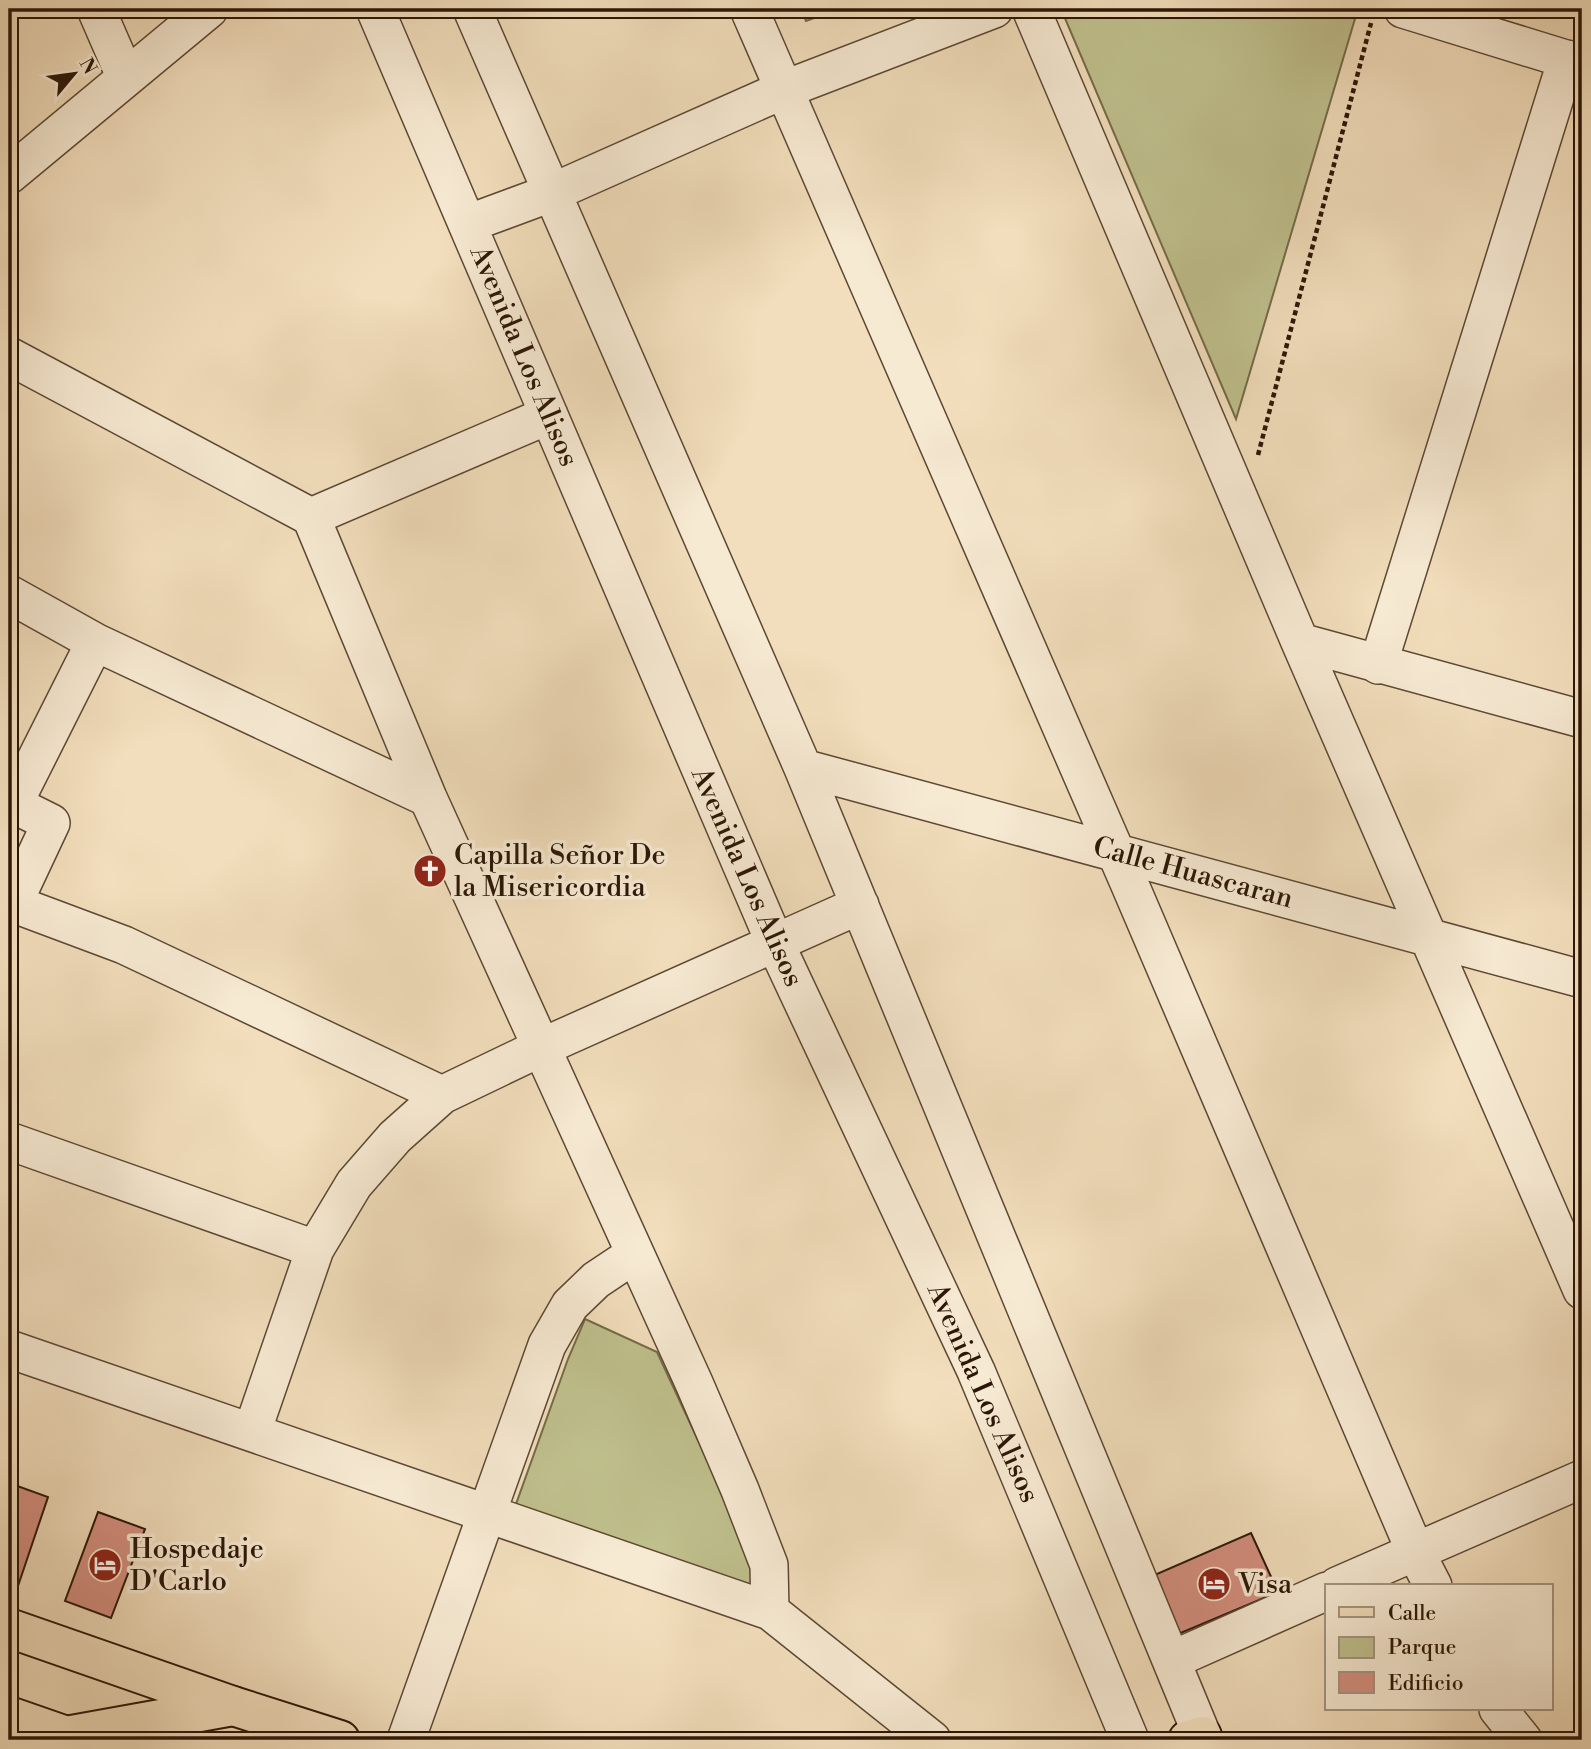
<svg xmlns="http://www.w3.org/2000/svg" width="1591" height="1749" font-family="'Libre Bodoni',serif">
<style>
.green{fill:#bfc08d;stroke:#756b4a;stroke-width:2}
.building{fill:#d48f7f;stroke:#2b1607;stroke-width:2}
.lines{fill:none;stroke-linecap:round;stroke-linejoin:round}
.minor-casing{stroke:#5d4834;stroke-width:40}
.major-casing{stroke:#2b1607;stroke-width:42}
.highway-casing{stroke:#2b1607;stroke-width:42}
.path{stroke:#2b1607;stroke-width:4.5;stroke-dasharray:5 3.5;stroke-linecap:butt}
.minor{stroke:#f7ead3;stroke-width:37}
.major{stroke:#f2debc;stroke-width:38}
.highway{stroke:#f2debc;stroke-width:38}
.labels{text-anchor:middle;dominant-baseline:central;stroke-width:7;stroke-linejoin:round;paint-order:stroke}
.street-label{font-size:28px;fill:#2b1607;stroke:#f7ead3}
.poi-label{font-size:28px;fill:#2b1607;stroke:#f7ead3;text-anchor:start}
</style>
<rect width="100%" height="100%" fill="#f2debc"/>
<filter id="stains"><feTurbulence type="fractalNoise" baseFrequency=".00286" numOctaves="4"/><feColorMatrix values="0 0 0 0 .2 0 0 0 0 .09 0 0 0 0 .02 0 0 0 .5 -.17"/></filter>
<radialGradient id="worn" r=".72"><stop offset=".6" stop-color="#630" stop-opacity="0"/><stop offset="1" stop-color="#630" stop-opacity=".3"/></radialGradient>
<!-- green -->
<path class="green" d="M801 9H839L806 21Z
M1061 9H1345L1357 12 1236 419Z
M585 1319 657 1352 754 1561 756 1589 515 1507 568 1359Z"/>
<!-- building -->
<path class="building" d="M9 1483 48 1497 18 1586 9 1582Z
M98 1512 145 1529 111 1618 65 1601Z
M1251 1533 1278 1592 1176 1635 1150 1577Z"/>
<g class="lines">
<defs>
<path id="minor" d="M96 9 126 78
M375 9 775 943 976 1371 1130 1740
M472 9 803 768 1204 1740
M749 9 1130 885 1415 1551 1433 1586
M1031 9 1300 642 1582 1290
M1403 9 1582 64
M9 175 209 9
M467 224 551 193 783 90 994 9
M9 356 311 517 428 798 694 1383 740 1490 769 1565 770 1611
M311 517 549 415
M9 594 95 642 428 798
M1300 642 1582 719
M1378 665 1567 59
M803 768 1582 979
M9 802 51 823 13 904
M13 805 95 642
M9 902 124 945 442 1095
M9 1141 315 1249
M9 1349 770 1611 932 1740
M252 1432 315 1249 354 1184 395 1137 442 1095 540 1048 860 905
M1337 1586 1582 1479
M1172 1660 1327 1591
M1498 1709 1523 1740
M406 1740 547 1345 570 1305 596 1280 635 1254"/>
<path id="major" d="M9 1628 233 1706 340 1740
M1188 1740 1202 1736"/>
<path id="highway" d="M9 1716 78 1740
M66 1736 233 1706"/>
</defs>
<!-- minor casing -->
<use href="#minor" class="minor-casing"/>
<!-- major casing -->
<use href="#major" class="major-casing"/>
<!-- highway casing -->
<use href="#highway" class="highway-casing"/>
<!-- path -->
<path class="path" d="M1258 455 1371 23"/>
<!-- minor -->
<use href="#minor" class="minor"/>
<!-- major -->
<use href="#major" class="major"/>
<!-- highway -->
<use href="#highway" class="highway"/>
</g>
<!-- icons -->
<defs>
<symbol id="church-disc" viewBox="-11 -11 22 22"><circle r="9.5" fill="#8f2418" stroke="#f7ead3"/><path d="M-1.2-6h2.4v3.5h3.3v2.4h-3.3V6h-2.4V-.1h-3.3v-2.4h3.3Z" fill="#fff"/></symbol>
<symbol id="hotel-disc" viewBox="-11 -11 22 22"><circle r="9.5" fill="#8f2418" stroke="#f7ead3"/><path d="M-6-4.5h1.5V1H6V5H4.5V3h-9V5H-6ZM-4 0a1.8 1.8 0 1 1 3.6 0ZM.5 0V-2.5h3Q6-2.5 6 0Z" fill="#fff"/></symbol>
</defs>
<g fill-rule="evenodd">
<use href="#church-disc" x="411" y="852" width="38" height="38"/>
<use href="#hotel-disc" x="86" y="1546" width="38" height="38"/>
<use href="#hotel-disc" x="1195" y="1565" width="38" height="38"/>
</g>
<g class="labels">
<!-- street labels -->
<g class="street-label">
<text transform="translate(524 356) rotate(67)">Avenida Los Alisos</text>
<text transform="translate(1193 873) rotate(15)">Calle Huascaran</text>
<text transform="translate(747 877) rotate(66)">Avenida Los Alisos</text>
<text transform="translate(983 1393) rotate(66)">Avenida Los Alisos</text>
</g>
<!-- poi labels -->
<g class="poi-label">
<text x="454" y="855">Capilla Señor De<tspan x="454" dy="32">la Misericordia</tspan></text>
<text x="130" y="1549">Hospedaje<tspan x="130" dy="32">D'Carlo</tspan></text>
<text x="1238" y="1584">Visa</text>
</g>
</g>
<!-- margin -->
<rect width="1591" height="1749" fill="none" stroke="#f2debc" stroke-width="35"/>
<rect x="10" y="10" width="1570" height="1728" fill="none" stroke="#2b1607" stroke-width="3.5"/>
<rect x="18" y="18" width="1556" height="1714" fill="none" stroke="#2b1607" stroke-width="2"/>
<!-- legend -->
<rect x="1325" y="1584" width="228" height="126" fill="#f7ead3" stroke="#a59581" stroke-width="2"/>
<rect x="1339" y="1607" width="35" height="10" fill="#f2debc" stroke="#a59581" stroke-width="2"/>
<text x="1388" y="1620" font-size="21" fill="#2b1607">Calle</text>
<rect x="1339" y="1637" width="35" height="21" fill="#bfc08d" stroke="#a59581" stroke-width="2"/>
<text x="1388" y="1654" font-size="21" fill="#2b1607">Parque</text>
<rect x="1339" y="1672" width="35" height="21" fill="#d48f7f" stroke="#a59581" stroke-width="2"/>
<text x="1388" y="1690" font-size="21" fill="#2b1607">Edificio</text>
<!-- north arrow -->
<g transform="translate(74 74) rotate(61)" stroke="#f7ead3" stroke-width="5" paint-order="stroke">
<path d="M0-5L12 26L0 18L-12 26Z" fill="#2b1607"/>
<text y="-10" font-size="19" font-weight="bold" text-anchor="middle" fill="#2b1607">N</text>
</g>
<rect width="100%" height="100%" filter="url(#stains)"/>
<rect width="100%" height="100%" fill="url(#worn)"/>
</svg>
